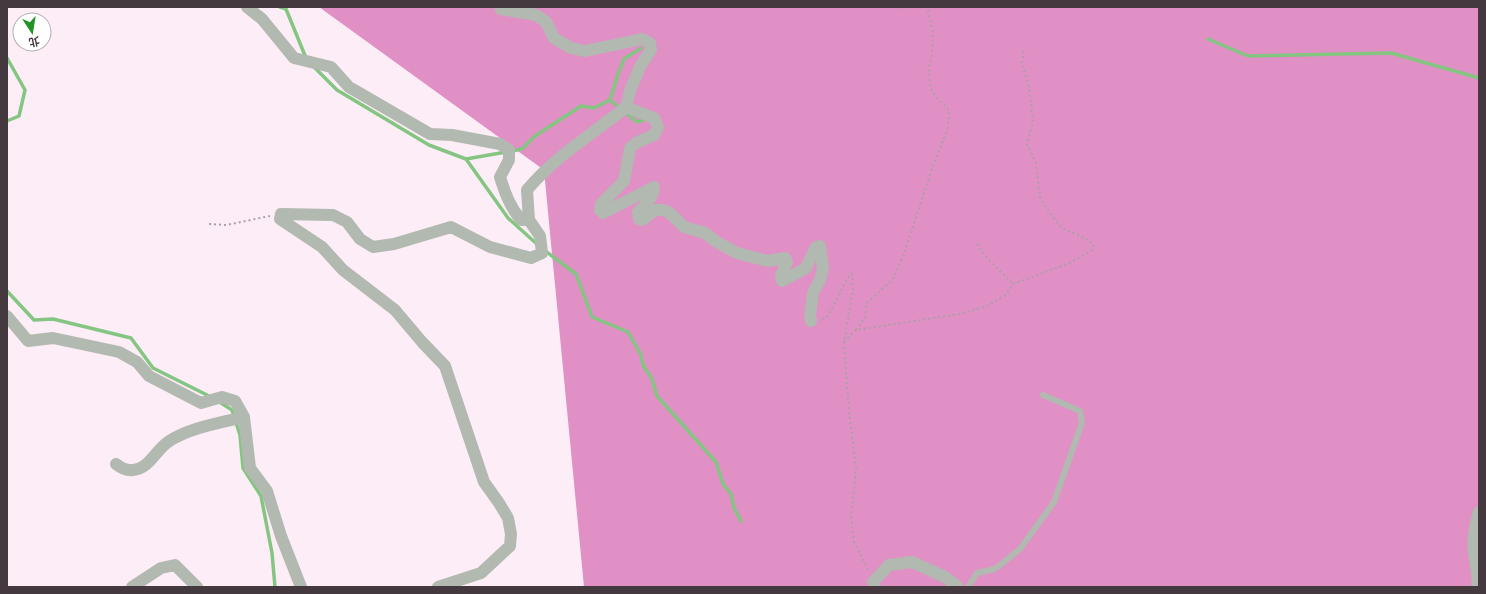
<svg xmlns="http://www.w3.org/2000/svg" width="1486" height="594" font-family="Signika,'Noto Sans TC',sans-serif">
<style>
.forest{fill:#e090c4}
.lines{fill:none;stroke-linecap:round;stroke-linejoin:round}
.stream{stroke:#84c581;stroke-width:3.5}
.path{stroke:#ac9fa7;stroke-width:2;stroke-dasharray:2 3;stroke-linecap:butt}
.lane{stroke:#b1b9b0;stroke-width:6}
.street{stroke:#b1b9b0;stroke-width:12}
</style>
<rect width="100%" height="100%" fill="#fdedf7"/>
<!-- forest -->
<path class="forest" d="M319 7H1479V587H584L544 170Z"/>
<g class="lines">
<!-- stream -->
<path class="stream" d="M280 7 286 9 306 58
M1208 39 1248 56 1391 53 1479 78
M7 58 25 90 19 116 7 121
M314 67 337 90 429 145 466 159 508 218 538 245
M610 100 637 122 646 119
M512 151 522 149 535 136 581 106 594 108 610 100 618 74 624 59 641 48
M466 159 506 152
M544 250 576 274 592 317 628 332 641 355 643 365 652 379 657 396 716 462 723 484 731 494 734 508 741 521
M7 291 34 320 53 319 131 338 153 368 211 397
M218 401 232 410 240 435 243 468 261 496 272 553 275 587"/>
<!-- path -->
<path class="path" d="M901 7 902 9 906 7
M209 224 226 225 270 216
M977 244 986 257 1013 284
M852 273 853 289 844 342 849 411 856 468 851 519 854 542 868 570
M822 319 828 316 848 277 852 273
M856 330 865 317 867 303 893 279 904 254 934 163 948 128 949 110 932 92 928 73 932 54 933 33 927 7
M844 342 856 330 960 314 987 306 1006 295 1013 284 1072 262 1092 250 1094 245 1086 239 1062 228 1051 215 1040 197 1036 163 1027 144 1033 121 1029 87 1022 62 1024 50"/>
<!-- lane -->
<path class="lane" d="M968 587 977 573 995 569 1020 549 1054 502 1082 423 1080 411 1043 395"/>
<!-- street -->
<path class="street" d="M247 7 262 19 294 58 331 67 349 87 430 134 452 135 500 144 509 150V160L500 177C505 193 510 207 521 220H529L527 190C554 157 593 134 626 107L654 118 658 127 654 135 636 143 630 148 624 181 601 204 600 210 603 213 654 187C654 197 645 206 638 212L639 219 642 220 655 210H663L670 213 684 227 705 233 715 241 737 253 768 261 785 258 787 262 781 275 782 281 806 268 816 247 820 246 823 268 820 280 813 293 810 315 811 321
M501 7V9L536 15 546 22 554 38 571 48 585 51 642 39 650 43 651 50 641 65 631 88 626 107
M7 316 28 341 53 338 119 352 137 362 149 376 201 403 222 397 235 401 244 417 250 468 267 491 281 536 301 587
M116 464C121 468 126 471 133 470 149 469 156 450 168 442 188 428 220 423 244 417
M132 587 161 568 175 565 197 587
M438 587 481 573 510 546 511 534 508 518 499 503 484 482 445 366 422 342 395 310 343 270 322 247 280 219 281 214 333 215 347 222 360 239 373 247 394 244 451 227 490 247 531 258 542 253 540 236 529 220
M875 587 873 582 889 565 912 562 945 577 958 587
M1477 587C1479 575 1475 565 1474 553 1472 538 1475 526 1479 512"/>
</g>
<!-- border -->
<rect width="1486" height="594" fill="none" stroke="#43393f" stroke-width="16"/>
<!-- north arrow -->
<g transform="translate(32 32) rotate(168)"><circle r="19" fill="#ffffff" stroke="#b4b0b2"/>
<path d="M0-3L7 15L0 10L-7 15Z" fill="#1f9422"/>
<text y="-6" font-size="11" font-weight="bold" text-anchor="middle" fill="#43393f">北</text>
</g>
</svg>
